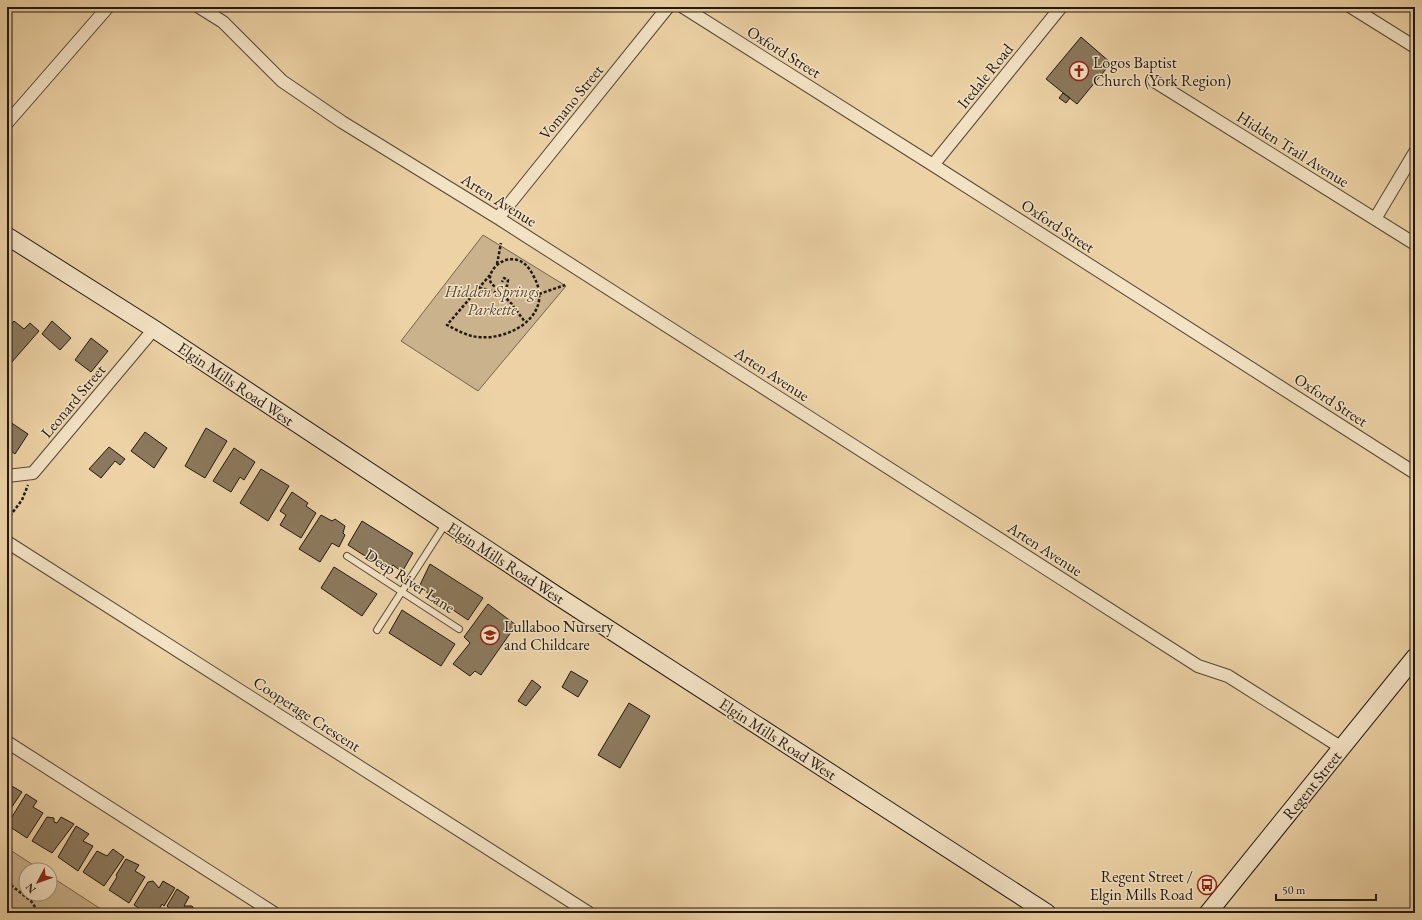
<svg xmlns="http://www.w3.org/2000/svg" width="1422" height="920" font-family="'EB Garamond',serif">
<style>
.green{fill:#cab28c;stroke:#76654e}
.building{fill:#8c795d;stroke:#231810}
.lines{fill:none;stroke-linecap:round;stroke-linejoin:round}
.lane-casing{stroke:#554635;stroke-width:8}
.street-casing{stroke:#554635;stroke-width:14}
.secondary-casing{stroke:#231810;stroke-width:19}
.path{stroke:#231810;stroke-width:2.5;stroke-dasharray:3 2;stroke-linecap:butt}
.lane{stroke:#f3e2c4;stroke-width:6}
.street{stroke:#f3e2c4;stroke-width:12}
.secondary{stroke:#f3e2c4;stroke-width:17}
.labels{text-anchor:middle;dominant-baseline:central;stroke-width:3;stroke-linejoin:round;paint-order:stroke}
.street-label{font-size:16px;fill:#231810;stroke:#f3e2c4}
.poi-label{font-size:16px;fill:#231810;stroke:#f3e2c4;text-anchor:start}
.park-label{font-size:16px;font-style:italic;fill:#554635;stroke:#f3e2c4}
</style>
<rect width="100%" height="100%" fill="#ecd2a5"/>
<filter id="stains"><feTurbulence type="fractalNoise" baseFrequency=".005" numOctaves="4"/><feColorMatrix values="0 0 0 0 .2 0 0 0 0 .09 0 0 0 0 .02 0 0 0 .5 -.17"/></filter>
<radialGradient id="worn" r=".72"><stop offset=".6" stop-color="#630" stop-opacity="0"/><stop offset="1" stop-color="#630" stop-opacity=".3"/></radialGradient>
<!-- green -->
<path class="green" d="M483 235 566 286 478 391 401 341Z
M7 848 41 870H26V894H50V876L107 913H7Z"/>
<!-- building -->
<path class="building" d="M1081 37 1111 63 1077 104 1046 79Z
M1063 93 1070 98 1066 103 1059 98Z
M14 321 24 329 30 323 39 331 11 363 7 360V330Z
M52 321 71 338 60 350 42 334Z
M91 338 108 351 91 372 75 360Z
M7 420 28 434 15 454 7 448Z
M206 428 227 441 205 478 185 466Z
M145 432 167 448 154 468 131 451Z
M109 447 125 459 120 465 115 461 101 478 89 469Z
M234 448 255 462 244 480 240 477 231 492 213 481Z
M261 469 289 486 268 521 240 503Z
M292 492 308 503 306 506 316 513 301 538 280 525 286 515 280 511Z
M321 515 332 521 335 519 345 526 343 533 345 535 339 547 332 543 320 562 299 549Z
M362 521 413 553 402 572 393 565 388 571 348 545Z
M430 564 483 598 468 620 419 587Z
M334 567 377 594 362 616 321 588Z
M488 604 516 625 481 675 475 671 470 676 453 664 470 643 464 637Z
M402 610 455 644 441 666 389 633Z
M571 671 588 681 578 697 562 687Z
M532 680 541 687 526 706 518 701Z
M629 703 650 716 620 768 598 755Z
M10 785 22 792 7 814V790Z
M26 794 37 801 33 807 43 813 27 838 7 825Z
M47 817 54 818V822L57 823 61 817 74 824 52 853 32 841Z
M76 826 89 834 83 841 93 846 78 871 58 857Z
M113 849 124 857 104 886 83 872 97 851 107 856Z
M126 859 139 865 135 871 145 877 129 903 109 890 117 877 116 875Z
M153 881 159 888 163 881 175 888 164 906 162 904 157 913H146L134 905 148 882Z
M177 889 189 897 184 906H192L194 909V913H165L169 908 167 906Z"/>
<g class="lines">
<defs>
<path id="lane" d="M347 556 459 629
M377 630 446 523"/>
<path id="street" d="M199 7 223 22 282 81 342 122 498 218 1198 666 1228 676 1342 748
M683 7 933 165 1415 473
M1351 7 1415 47
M1154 81 1415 244
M7 123 108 7
M933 165 1061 7
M498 218 668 7
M1375 219 1415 152
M7 476 33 473 154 329
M7 542 589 913
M7 742 274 913"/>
<path id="secondary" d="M7 236 154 329 556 595 1047 913
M1208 913 1415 657"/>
</defs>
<!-- lane casing -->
<use href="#lane" class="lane-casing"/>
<!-- street casing -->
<use href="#street" class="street-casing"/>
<!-- secondary casing -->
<use href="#secondary" class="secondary-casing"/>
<!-- path -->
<path class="path" d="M497 264 501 243
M490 275 447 325C455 329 463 334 472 336 496 342 534 328 539 301 540 291 538 284 533 275 512 234 468 285 503 289L507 286 508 280 504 278 502 282
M479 288C508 293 509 301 525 322
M539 294 565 285
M7 520 22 500 28 485
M7 882 31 901 39 913"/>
<!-- lane -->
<use href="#lane" class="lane"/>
<!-- street -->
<use href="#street" class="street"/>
<!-- secondary -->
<use href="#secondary" class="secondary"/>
</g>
<!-- icons -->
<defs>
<symbol id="church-ring" viewBox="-11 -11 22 22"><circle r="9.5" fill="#f3e2c4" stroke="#8f2418" stroke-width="1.5"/><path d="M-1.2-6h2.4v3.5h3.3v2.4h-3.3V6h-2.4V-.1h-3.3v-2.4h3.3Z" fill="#8f2418"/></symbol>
<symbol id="school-ring" viewBox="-11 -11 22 22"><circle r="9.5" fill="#f3e2c4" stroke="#8f2418" stroke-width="1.5"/><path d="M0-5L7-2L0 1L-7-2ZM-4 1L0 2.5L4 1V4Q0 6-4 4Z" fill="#8f2418"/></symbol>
<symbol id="bus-ring" viewBox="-11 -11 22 22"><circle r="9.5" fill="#f3e2c4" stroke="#8f2418" stroke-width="1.5"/><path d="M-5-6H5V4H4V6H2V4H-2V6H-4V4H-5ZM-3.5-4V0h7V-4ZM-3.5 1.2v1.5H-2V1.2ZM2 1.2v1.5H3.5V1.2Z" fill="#8f2418"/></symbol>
</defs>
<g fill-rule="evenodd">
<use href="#church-ring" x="1068" y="60" width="22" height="22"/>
<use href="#school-ring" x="479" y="624" width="22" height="22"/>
<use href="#bus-ring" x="1196" y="874" width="22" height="22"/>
</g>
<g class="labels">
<!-- street labels -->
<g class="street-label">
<text transform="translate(784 52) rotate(32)">Oxford Street</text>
<text transform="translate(985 76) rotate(-51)">Iredale Road</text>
<text transform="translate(571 102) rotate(-51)">Vomano Street</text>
<text transform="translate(1293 149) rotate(32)">Hidden Trail Avenue</text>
<text transform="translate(499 200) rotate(32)">Arten Avenue</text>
<text transform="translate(1058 226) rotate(33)">Oxford Street</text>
<text transform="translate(772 374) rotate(33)">Arten Avenue</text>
<text transform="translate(236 384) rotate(34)">Elgin Mills Road West</text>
<text transform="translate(1331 400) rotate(33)">Oxford Street</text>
<text transform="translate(73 401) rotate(-50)">Leonard Street</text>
<text transform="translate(1045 549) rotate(33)">Arten Avenue</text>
<text transform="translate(506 563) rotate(33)">Elgin Mills Road West</text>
<text transform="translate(410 581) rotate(33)">Deep River Lane</text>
<text transform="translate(307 714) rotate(33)">Cooperage Crescent</text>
<text transform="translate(778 739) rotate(33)">Elgin Mills Road West</text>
<text transform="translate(1312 785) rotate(-51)">Regent Street</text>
</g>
<!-- poi labels -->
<g class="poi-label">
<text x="1093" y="62">Logos Baptist<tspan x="1093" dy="18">Church (York Region)</tspan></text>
<text x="504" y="626">Lullaboo Nursery<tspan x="504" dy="18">and Childcare</tspan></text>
<text x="1193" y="876" text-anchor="end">Regent Street /<tspan x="1193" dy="18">Elgin Mills Road</tspan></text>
</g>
<!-- park labels -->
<g class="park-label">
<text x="492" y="291">Hidden Springs<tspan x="492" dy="18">Parkette</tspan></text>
</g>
</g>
<!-- margin -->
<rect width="1422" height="920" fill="none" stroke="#ecd2a5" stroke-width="24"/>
<rect x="8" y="8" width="1406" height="904" fill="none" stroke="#231810" stroke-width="2"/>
<rect x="12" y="12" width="1398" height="896" fill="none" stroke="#231810"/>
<!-- north arrow -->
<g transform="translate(38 882) rotate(229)"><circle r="19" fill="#f3e2c4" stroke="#a0917c"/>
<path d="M0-3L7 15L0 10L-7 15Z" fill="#8f2418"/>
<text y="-6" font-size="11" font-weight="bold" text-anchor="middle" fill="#231810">N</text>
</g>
<!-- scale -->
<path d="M1276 894v6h100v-6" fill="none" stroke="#231810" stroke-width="2"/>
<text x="1282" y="894" font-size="12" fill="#231810" stroke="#f3e2c4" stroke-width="3" paint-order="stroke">50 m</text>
<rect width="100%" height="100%" filter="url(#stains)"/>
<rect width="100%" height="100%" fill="url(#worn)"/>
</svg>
